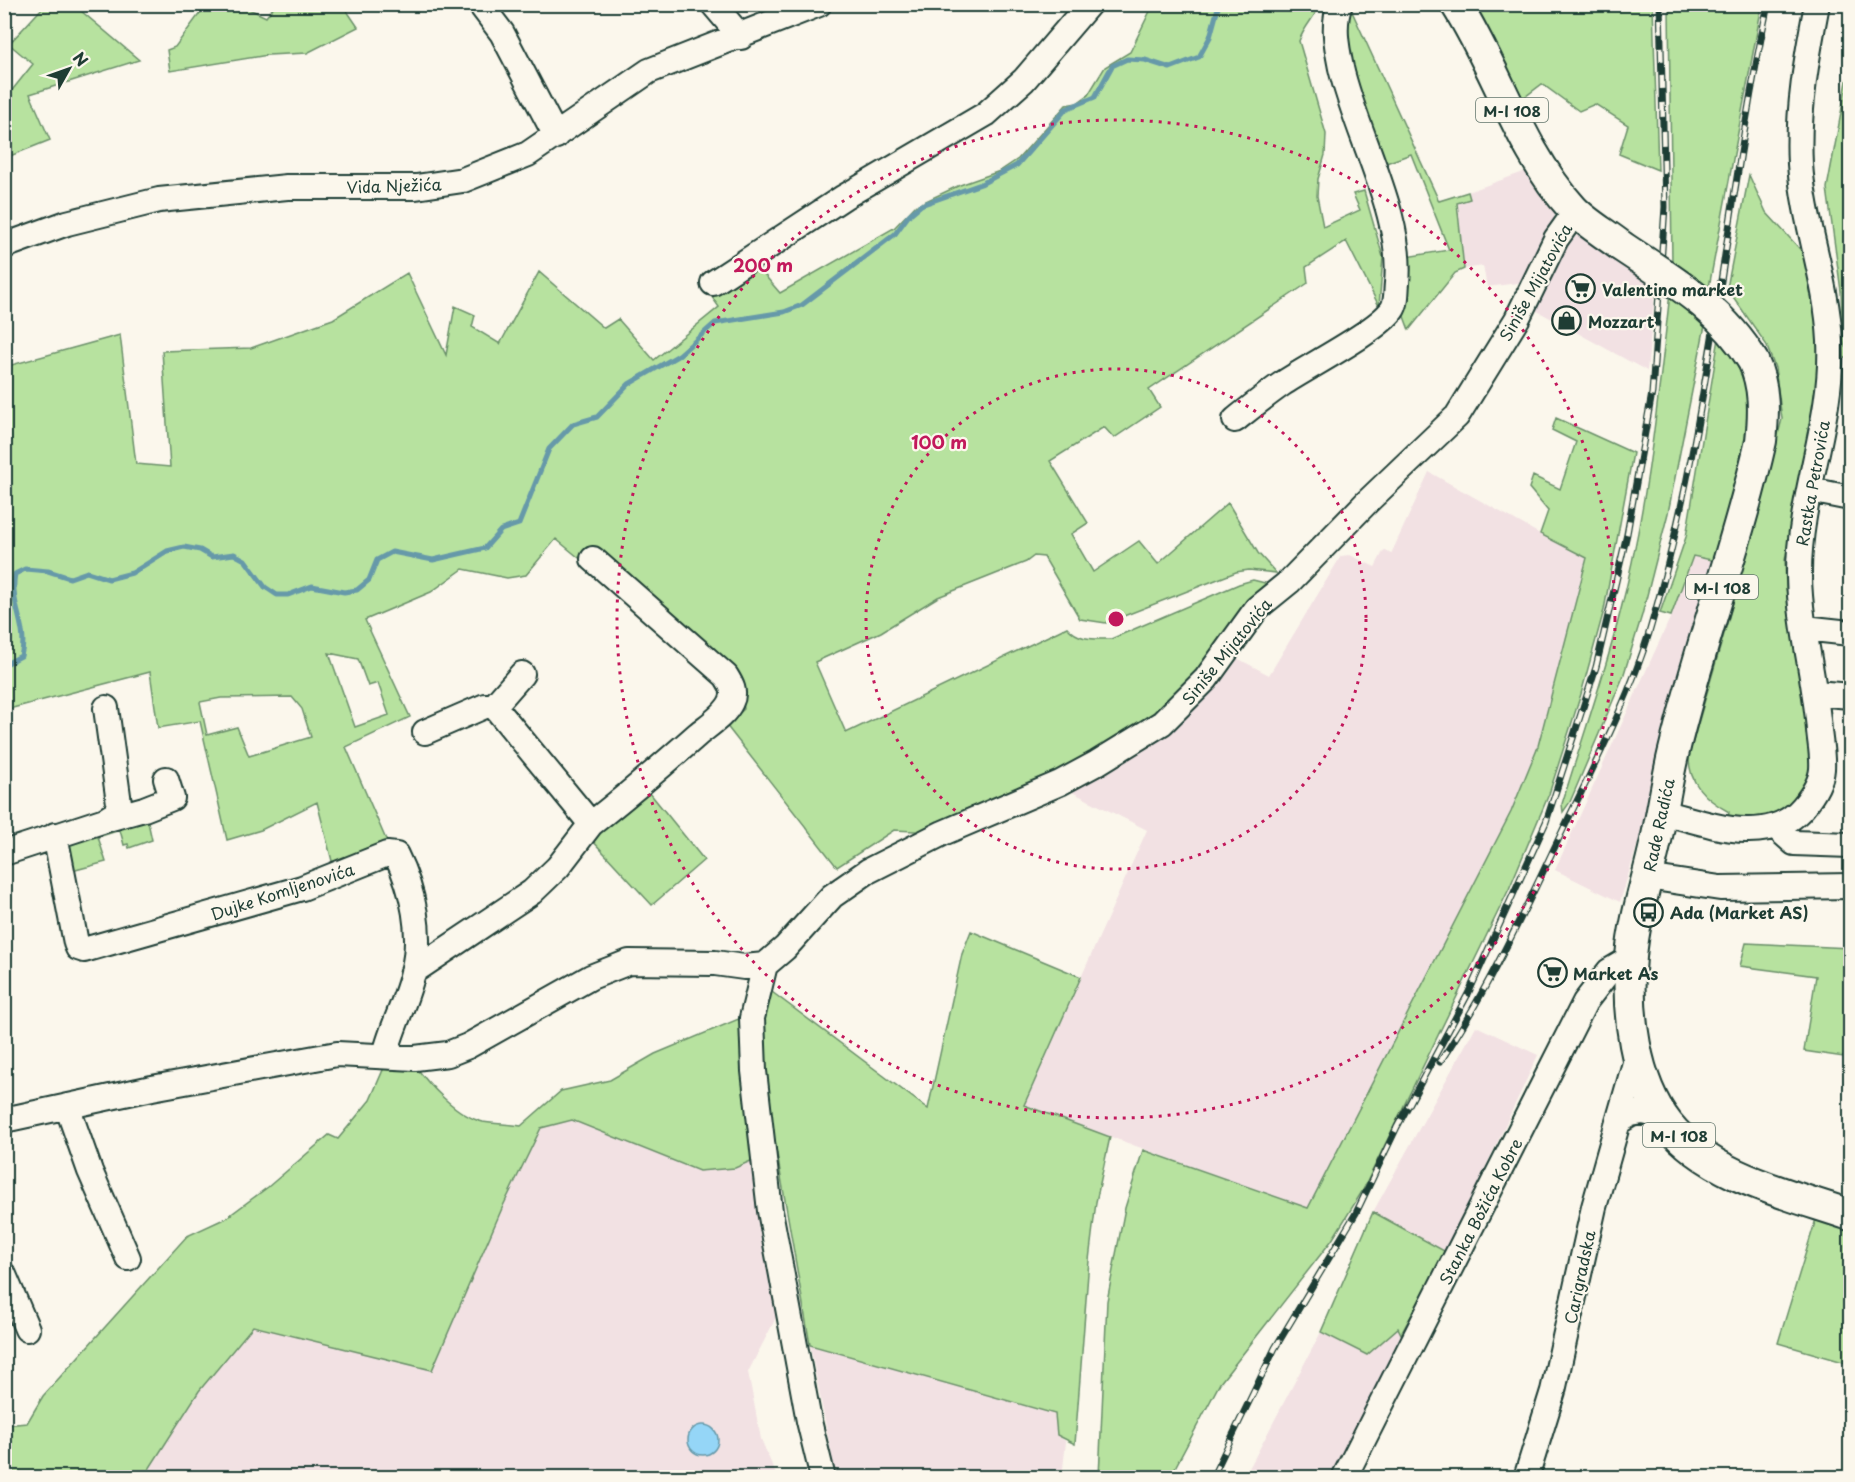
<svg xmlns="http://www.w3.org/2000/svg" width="1855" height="1482" font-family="'Playpen Sans',sans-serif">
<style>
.built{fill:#f2e1e3}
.green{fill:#b7e29f;stroke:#6b906a;stroke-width:1.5;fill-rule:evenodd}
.water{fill:#95d6f7;stroke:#6699a9;stroke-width:1.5}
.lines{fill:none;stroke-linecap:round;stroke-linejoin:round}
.stream{stroke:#6699a9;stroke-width:5}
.minor-casing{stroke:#1f3d34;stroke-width:28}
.major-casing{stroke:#1f3d34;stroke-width:34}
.minor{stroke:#fbf7ec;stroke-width:24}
.major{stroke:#fbf7ec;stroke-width:30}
.rail-casing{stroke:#1f3d34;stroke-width:7}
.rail{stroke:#fbf7ec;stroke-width:4.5;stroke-dasharray:14;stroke-linecap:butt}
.major-bridge-casing{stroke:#1f3d34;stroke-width:34;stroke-linecap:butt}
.major-bridge{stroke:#fbf7ec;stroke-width:30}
.ring{fill:none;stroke:#c2185b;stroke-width:3;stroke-dasharray:3 6}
.labels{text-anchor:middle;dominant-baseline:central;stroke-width:4.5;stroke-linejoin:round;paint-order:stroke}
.shield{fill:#fbf7ec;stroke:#61756b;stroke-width:1.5}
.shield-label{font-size:15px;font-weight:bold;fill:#1f3d34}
.street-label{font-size:16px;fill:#1f3d34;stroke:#fbf7ec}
.poi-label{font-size:16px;font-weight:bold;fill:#1f3d34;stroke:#fbf7ec;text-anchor:start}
.centre{fill:#c2185b;stroke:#fbf7ec;stroke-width:3}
.ring-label{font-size:18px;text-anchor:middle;font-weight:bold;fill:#c2185b;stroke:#fbf7ec;stroke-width:4.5;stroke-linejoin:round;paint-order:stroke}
</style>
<rect width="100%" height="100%" fill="#fbf7ec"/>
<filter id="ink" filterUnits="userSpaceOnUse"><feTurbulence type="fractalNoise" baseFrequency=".0167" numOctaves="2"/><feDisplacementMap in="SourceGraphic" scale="12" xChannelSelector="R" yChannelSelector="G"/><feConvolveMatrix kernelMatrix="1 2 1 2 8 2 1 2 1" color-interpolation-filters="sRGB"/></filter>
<g filter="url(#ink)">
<!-- built -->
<path class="built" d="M1532 169 1555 210 1554 226 1533 281 1487 287 1483 266 1464 269 1457 203 1469 199 1468 192Z
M1579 234H1590L1656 281 1647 371 1530 307 1562 246Z
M1429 472 1540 534 1588 557 1538 746 1511 812 1308 1209 1024 1105 1147 830 1072 792 1159 734 1200 701 1208 694 1235 657 1269 675 1341 556 1350 555 1375 567 1384 550 1391 554Z
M1693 555 1712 560 1649 806 1620 902 1555 870 1671 616Z
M1476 1026 1538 1055 1446 1252 1373 1212Z
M572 1120 699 1171 753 1160 778 1314 748 1372 761 1439 777 1477 144 1478 199 1391 253 1326 432 1369 503 1206 541 1128Z
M1398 1328 1401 1334 1333 1477 1244 1478 1321 1332 1366 1355Z
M810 1345 1056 1414 1057 1434 1066 1442 1062 1477 852 1478 835 1472Z"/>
<!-- green -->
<path class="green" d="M45 5H74L139 60 30 94 50 140 10 156 5 144V99L33 64 9 44Z
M206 5H241L266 17 275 5H343L358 27 307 53 268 55 170 71 167 50 175 47Z
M1153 5H1320C1314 18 1304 27 1299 41L1326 134 1325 155 1318 179 1317 196 1323 227 1360 210 1353 194 1364 191 1383 257 1379 306 1346 241 1306 267 1308 283 1149 390 1160 407 1114 438 1104 427 1050 461 1088 523 1071 534 1093 572 1139 541 1158 564 1228 503 1258 553 1276 573 1249 570 1236 572 1106 623 1080 619 1044 557 1034 556 1026 562 938 597 881 632 815 662 846 733 1067 627C1079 641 1094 639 1111 639L1239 584 1253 580 1273 585 1183 697 1109 748 935 832 894 830 837 867 726 725 744 709 741 691 556 539 526 575 507 578 463 569 431 592 365 620 410 717 346 747 390 849 333 865 317 802 261 830 227 840 200 721 158 728 150 672 5 710 4 367 120 335 136 464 170 467 162 351 251 348 333 319 407 273 446 355 455 306 475 315 472 327 500 344 539 272 604 328 618 319 654 360 719 307 709 293 755 264 780 293 894 228 915 206 960 185 1000 171 1018 159 1066 105 1077 103 1088 95 1105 67 1130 52ZM329 653 358 659 368 686 378 683 389 715 355 727ZM292 697 302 709 311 737 249 756 237 727 207 735 200 702 221 698Z
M1349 5 1439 201 1468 192 1470 199 1457 203 1464 269 1455 273 1409 330 1402 311 1404 280 1410 274 1411 266 1406 257 1449 250 1411 154 1378 166 1342 39Z
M1472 5H1653L1658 170 1619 154 1628 125 1595 104 1579 111 1542 84 1522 99Z
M1669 5H1762L1709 287 1672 264Z
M1850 65V359L1844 358 1841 291 1827 188Z
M1749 175 1766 212 1809 259 1820 330 1817 408 1785 560 1786 588 1810 716 1813 769 1792 808 1760 820 1728 817 1729 812C1705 799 1688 783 1689 755L1748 551 1782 419 1775 368 1766 344 1727 288Z
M1670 293 1706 320 1668 513 1642 615 1623 677 1570 802 1563 812 1562 804C1581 742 1603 680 1619 617 1647 512 1658 401 1670 293Z
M1720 332 1741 360 1756 411 1721 562 1693 556 1671 616 1660 613 1686 537Z
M1556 418 1633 453 1604 610 1581 694 1549 794 1509 889 1363 1190 1332 1240 1220 1383 1170 1477H1099L1107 1301 1125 1208 1143 1150 1308 1208 1511 812 1538 746 1587 558 1540 534 1548 511 1529 488 1533 476 1560 489 1576 442 1552 430Z
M649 792 704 860 652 905 591 839Z
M146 813 152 840 129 848 128 844 124 845 120 830 98 837 106 862 68 872 63 842Z
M971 931 1081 977 1024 1105 1110 1137 1096 1202 1089 1260 1075 1444 1057 1435 1055 1414 810 1345 766 1090 762 1030 768 989 928 1109 962 954Z
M1746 943 1850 948V1058L1804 1051 1816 976 1740 966Z
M748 1015 753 1160 735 1168 699 1171 572 1120 541 1128 503 1206 432 1370 253 1326 199 1391 144 1477 5 1478V1425L27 1423 43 1396 187 1236 226 1218 268 1187 329 1135 338 1139 370 1100 386 1063 414 1064C428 1084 457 1116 483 1122 495 1124 508 1124 521 1126L561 1091 610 1080 655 1054Z
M1373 1212 1446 1252 1401 1334 1398 1328 1367 1355 1321 1332Z
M1816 1219 1850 1224V1364L1778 1343Z"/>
<!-- water -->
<path class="water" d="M688 1440a15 15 0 1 1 30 0a15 15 0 1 1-30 0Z"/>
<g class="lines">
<!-- stream -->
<path class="stream" d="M4 665 21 656C29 628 9 604 15 574L25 569 48 571 70 578 87 572 109 579 132 573 167 551 184 547 200 550 212 557 234 554 245 560 265 587 277 595H288L312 586 344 592 357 590 369 580 377 560 392 552 433 560 485 548 501 530 519 524 549 449 573 424 597 417 629 384 679 355 715 323 784 312 802 305 895 234 909 215 921 205 981 184 1017 165 1066 109 1095 97 1112 66 1127 59 1145 60 1170 68 1199 57 1210 37 1219 4"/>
<defs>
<path id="minor" d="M480 4 502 33 556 136
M713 4 741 37
M4 246 67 223 159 200 287 187H416L463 180 528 154 649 71 819 4
M713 283 844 197 986 114 1024 80 1089 4
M1235 420C1250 408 1266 395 1282 384 1307 367 1376 332 1392 310 1397 303 1396 292 1397 283 1404 216 1356 134 1341 68 1337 48 1332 25 1340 4
M1810 490 1850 498
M1804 628 1850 633
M1816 693 1850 696
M494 706 522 674
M1662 812C1706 823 1768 849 1803 807 1812 796 1821 783 1822 769 1823 756 1820 742 1819 730 1815 678 1800 628 1799 576 1798 497 1834 420 1830 341 1827 280 1804 223 1800 164 1797 111 1807 56 1817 4
M108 819 144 809 172 798 166 779
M591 824C628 795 663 765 698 734 709 725 725 715 731 702 736 692 731 684 726 676L593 559
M1776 827 1794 843 1850 845
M55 835 76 943 78 948 84 950 302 888 387 854 396 855C413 889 423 934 413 972 407 1000 392 1026 385 1055
M4 853 105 820 116 813 119 803 106 708
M1647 877 1720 888 1850 886
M765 965 752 1018 754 1071 770 1211 809 1421 823 1478
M414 971 532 892 558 867 591 824 494 706H485L425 732
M67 1106 90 1171 128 1258
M4 1120 152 1088 337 1054 415 1058 448 1054 468 1046 591 977 629 962 715 963 744 967 765 965 785 948 832 896 868 871 943 833 1060 783 1097 763 1162 723 1206 679 1257 608 1289 582 1367 502 1457 416 1517 319 1556 239 1576 211
M1618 1122 1637 1056
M4 1275 27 1329
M1344 1478 1585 1002 1609 971 1631 958
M1526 1478 1553 1391 1594 1207 1618 1122 1631 1114 1643 1112 1662 1116"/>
<path id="major" d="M1456 4C1498 70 1520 151 1573 209 1586 223 1606 234 1621 246
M1753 361C1765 386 1764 413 1761 441 1737 547 1698 649 1673 755 1666 785 1662 815 1655 845 1647 882 1634 919 1631 957 1626 1010 1634 1081 1668 1124 1710 1177 1789 1194 1850 1215"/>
</defs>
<!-- minor casing -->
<use href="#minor" class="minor-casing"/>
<!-- major casing -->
<use href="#major" class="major-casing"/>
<!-- minor -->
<use href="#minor" class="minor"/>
<!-- major -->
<use href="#major" class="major"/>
<defs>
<path id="rail" d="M1440 1062C1488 990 1524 911 1561 834 1592 769 1628 702 1649 633 1710 429 1724 213 1768 4
M1212 1478 1275 1348 1356 1213 1397 1127 1468 994 1546 822 1596 667 1627 534 1652 393 1665 207 1660 4"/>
</defs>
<!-- rail casing -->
<use href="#rail" class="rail-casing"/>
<!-- rail -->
<use href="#rail" class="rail"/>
<defs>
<path id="major-bridge" d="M1621 246C1670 279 1722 308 1753 361"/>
</defs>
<!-- major-bridge casing -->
<use href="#major-bridge" class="major-bridge-casing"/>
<!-- major-bridge -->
<use href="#major-bridge" class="major-bridge"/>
</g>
</g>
<!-- distance rings -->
<g class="ring">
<circle cx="1116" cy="619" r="250"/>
<circle cx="1116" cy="619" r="499"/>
</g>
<!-- icons -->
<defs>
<symbol id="supermarket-ring" viewBox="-11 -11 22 22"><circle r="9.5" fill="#fbf7ec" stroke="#1f3d34" stroke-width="1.5"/><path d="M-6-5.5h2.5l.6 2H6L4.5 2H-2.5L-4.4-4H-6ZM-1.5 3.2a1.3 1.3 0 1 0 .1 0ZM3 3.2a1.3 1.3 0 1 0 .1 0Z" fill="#1f3d34"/></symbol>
<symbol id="shop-ring" viewBox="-11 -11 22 22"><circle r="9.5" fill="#fbf7ec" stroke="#1f3d34" stroke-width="1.5"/><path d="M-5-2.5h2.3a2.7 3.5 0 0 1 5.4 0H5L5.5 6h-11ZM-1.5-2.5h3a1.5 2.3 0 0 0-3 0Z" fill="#1f3d34"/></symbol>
<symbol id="bus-ring" viewBox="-11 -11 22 22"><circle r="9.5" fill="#fbf7ec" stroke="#1f3d34" stroke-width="1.5"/><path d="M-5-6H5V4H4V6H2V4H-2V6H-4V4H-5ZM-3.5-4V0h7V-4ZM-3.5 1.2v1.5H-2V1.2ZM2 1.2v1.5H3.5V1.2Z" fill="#1f3d34"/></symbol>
</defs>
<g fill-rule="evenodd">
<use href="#supermarket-ring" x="1564" y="272" width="33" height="33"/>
<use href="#shop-ring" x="1550" y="304" width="33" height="33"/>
<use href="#bus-ring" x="1632" y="896" width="33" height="33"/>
<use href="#supermarket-ring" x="1536" y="956" width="33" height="33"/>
</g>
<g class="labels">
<!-- shield labels -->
<g class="shield">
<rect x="1476" y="98" width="72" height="24" rx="4.5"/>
<rect x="1686" y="575" width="72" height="24" rx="4.5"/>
<rect x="1643" y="1123" width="72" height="24" rx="4.5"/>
</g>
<g class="shield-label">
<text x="1512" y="110">M-I 108</text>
<text x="1722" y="587">M-I 108</text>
<text x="1679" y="1135">M-I 108</text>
</g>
<!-- street labels -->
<g class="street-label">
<text transform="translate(394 185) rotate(-2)">Vida Nježića</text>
<text transform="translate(1535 282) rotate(-61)">Siniše Mijatovića</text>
<text transform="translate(1812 483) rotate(-80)">Rastka Petrovića</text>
<text transform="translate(1226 651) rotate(-51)">Siniše Mijatovića</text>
<text transform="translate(1658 825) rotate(-78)">Rade Radića</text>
<text transform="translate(282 891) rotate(-18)">Dujke Komljenovića</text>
<text transform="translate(1480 1211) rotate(-63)">Stanka Božića Kobre</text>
<text transform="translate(1579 1277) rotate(-78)">Carigradska</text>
</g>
<!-- poi labels -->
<g class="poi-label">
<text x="1602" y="289">Valentino market</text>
<text x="1588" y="321">Mozzart</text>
<text x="1670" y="912">Ada (Market AS)</text>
<text x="1573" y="973">Market As</text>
</g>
</g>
<circle cx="1116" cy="619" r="9" class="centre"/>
<g class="ring-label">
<text x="763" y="272">200 m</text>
<text x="939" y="449">100 m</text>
</g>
<!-- margin -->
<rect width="1855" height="1482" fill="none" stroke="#fbf7ec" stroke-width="24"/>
<rect x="12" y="12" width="1831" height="1458" fill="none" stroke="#1f3d34" stroke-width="2" filter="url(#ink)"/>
<!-- north arrow -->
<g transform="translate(69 69) rotate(50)" stroke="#fbf7ec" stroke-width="4.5" paint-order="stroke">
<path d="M0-4.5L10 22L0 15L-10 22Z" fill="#1f3d34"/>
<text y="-9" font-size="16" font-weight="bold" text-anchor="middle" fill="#1f3d34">N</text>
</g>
</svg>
